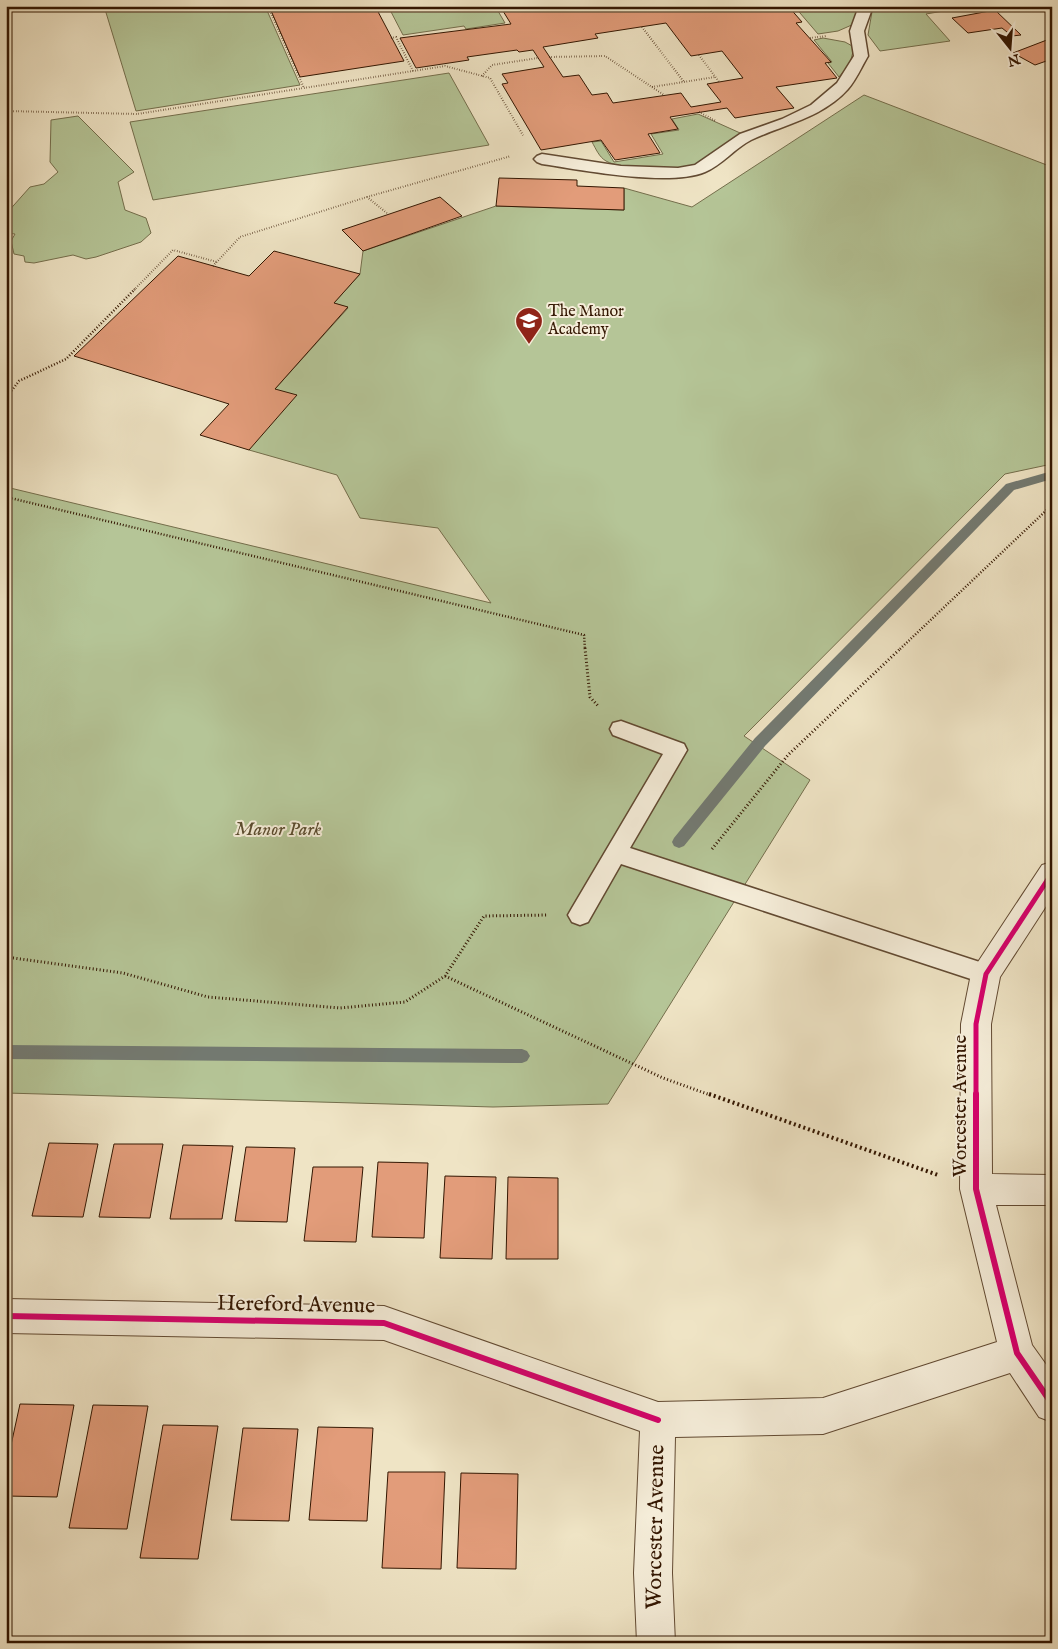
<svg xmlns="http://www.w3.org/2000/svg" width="1058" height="1649" font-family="'IM FELL English',serif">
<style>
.green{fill:#b5c597;stroke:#746e4c}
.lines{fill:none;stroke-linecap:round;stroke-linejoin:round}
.stream{fill:#737a72;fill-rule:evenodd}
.building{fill:#e29c7a;stroke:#331601;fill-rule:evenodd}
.lane-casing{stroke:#624a32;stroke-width:3}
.street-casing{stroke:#624a32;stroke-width:2}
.path-far3{stroke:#331601;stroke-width:2;stroke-dasharray:0.5 2;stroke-linecap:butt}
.path-far2{stroke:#331601;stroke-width:2.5;stroke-dasharray:1 2;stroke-linecap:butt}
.path-far1{stroke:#331601;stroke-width:3;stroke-dasharray:1 2.5;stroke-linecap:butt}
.path{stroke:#331601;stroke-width:4;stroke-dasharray:2 3;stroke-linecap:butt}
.lane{fill:#f5edd9;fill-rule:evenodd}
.street{fill:#f5edd9;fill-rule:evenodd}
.cycleway-far1-casing{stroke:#f5edd9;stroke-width:8}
.cycleway-casing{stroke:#f5edd9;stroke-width:9}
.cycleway-far1{stroke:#d6006c;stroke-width:5}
.cycleway{stroke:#d6006c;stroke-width:6}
.labels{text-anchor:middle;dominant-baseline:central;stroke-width:4;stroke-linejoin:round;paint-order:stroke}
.far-poi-label{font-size:16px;fill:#331601;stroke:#f5edd9;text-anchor:start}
.park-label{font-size:19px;font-style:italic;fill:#5a4b2e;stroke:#f5edd9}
.street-label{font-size:19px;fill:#331601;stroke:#f5edd9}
.near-street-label{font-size:22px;fill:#331601;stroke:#f5edd9}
</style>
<rect width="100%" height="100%" fill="#efe4c5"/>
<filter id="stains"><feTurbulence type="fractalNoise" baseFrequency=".004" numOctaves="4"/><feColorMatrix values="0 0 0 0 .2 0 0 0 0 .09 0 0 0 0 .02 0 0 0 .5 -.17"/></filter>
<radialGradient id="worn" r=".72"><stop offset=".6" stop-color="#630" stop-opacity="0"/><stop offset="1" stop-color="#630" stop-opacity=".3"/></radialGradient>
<!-- green -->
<path class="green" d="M104 6H265L300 85 136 111Z
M388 6H529L498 11 505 23 466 29 464 26 403 35Z
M794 6H860L854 24 838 31 818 34Z
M873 6H973L926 14 950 41 880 51 868 35Z
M823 38 845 42 854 47 850 64 839 77 828 63 832 62 814 40Z
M449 73 489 145 153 200 130 122Z
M864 95 1052 167V464L1005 474 744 736 810 780 608 1104 493 1107 6 1093V487L491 603 438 528 360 518 337 475 249 450 275 389 348 308 334 303 360 274 363 251 496 206 624 210V188L692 207Z
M698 114 749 137C735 145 716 161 702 165 682 171 623 171 606 161 599 157 596 149 592 142L601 141 614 162 663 154 651 134 679 130 672 119Z
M78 116 134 172 118 182 125 210 146 218 151 233 141 242 96 257 86 259 73 255 34 263 25 262 24 256 14 254 11 241 15 234 6 233V214L30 187 44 184 58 172 50 162 51 120Z"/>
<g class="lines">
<!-- stream -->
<path class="stream" d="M1052 471V479L1014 490 765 746 684 846 679 848 674 846 672 842 674 838 755 738 1006 484Z
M6 1045 522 1049 527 1051 530 1056 527 1061 522 1063 6 1059Z"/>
</g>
<!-- building -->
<path class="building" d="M269 6H375L404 61 300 77Z
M536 6H647L650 10 674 6H788L802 22 796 23 831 62 825 63 837 78 776 87 794 108 735 118 727 108 670 117 678 129 648 134 660 153 615 160 601 140 541 150 502 84 508 83 502 74 544 67 533 50 519 52 517 50 467 57 469 60 416 68 400 38 511 24 503 11ZM666 23 691 56 722 51 743 78 707 84 721 102 691 107 681 93 613 103 607 93 592 95 579 75 563 77 543 47 598 38 595 34Z
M995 10 1021 35 1012 36 1002 28 968 33 952 18Z
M1052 38V59L1035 65 1013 53Z
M499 178 577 180V186L624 188V210L496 206Z
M440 197 462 216 363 251 342 230Z
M274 251 360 274 334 303 348 307 275 389 297 395 249 450 200 435 229 404 74 356 178 256 249 276Z
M49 1143 98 1144 83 1217 32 1216Z
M114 1144H163L150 1218 99 1217Z
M183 1145 233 1146 222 1219H170Z
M246 1147 295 1148 287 1222 235 1221Z
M378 1162 428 1163 424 1238 372 1237Z
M313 1167H363L356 1242 304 1241Z
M445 1176 496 1177 492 1259 440 1258Z
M508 1177 558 1178V1259H506Z
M20 1404 74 1405 57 1497 6 1496V1468Z
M93 1405 148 1406 127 1529 69 1528Z
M163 1425 218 1426 198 1559 140 1558Z
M318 1427 373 1428 367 1521 309 1520Z
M243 1428 298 1429 289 1521 231 1520Z
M388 1472H445L441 1569 382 1568Z
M461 1473 518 1474 516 1569 457 1568Z"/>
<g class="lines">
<defs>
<path id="lane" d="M859 6H873L864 31 868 56C862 66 856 80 848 89 822 118 785 124 751 140 735 148 722 165 705 172 669 187 582 170 542 164L537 162 534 159 537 156 542 154 621 166 678 168 695 165 740 134 782 119 811 105 837 83 854 56 850 31Z
M621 721 684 744 687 750 630 848 995 967 998 974 995 981 986 984 621 864 588 922 580 925 572 922 568 915 572 908 663 754 613 735 610 729 613 723Z"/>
<path id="street" d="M1052 862V897L1000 977 991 1024 992 1174 1052 1175V1205H996L1032 1345 1052 1373V1422L1039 1417 1010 1373 823 1434 675 1437 672 1573 675 1643H637L634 1573 640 1431 384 1340 6 1333V1299L384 1306 658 1402 823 1398 997 1342 960 1189 961 1024 971 974 976 965 1042 865Z"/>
</defs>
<!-- lane casing -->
<use href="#lane" class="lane-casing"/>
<!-- street casing -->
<use href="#street" class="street-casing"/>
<!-- path-far3 -->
<path class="path-far3" d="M268 6 304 88
M647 6 650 10
M642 27 684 82
M391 38 396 37 413 71
M810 38 826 36
M699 55 719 82
M549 57 605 56 664 95
M482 76 492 65 538 58
M652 87 715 77
M6 111 137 114 445 66 490 78 524 137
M699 112 716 121
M367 197 388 214
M213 266 240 237 367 197 511 156
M134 290 173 250 217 262"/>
<!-- path-far2 -->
<path class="path-far2" d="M6 398 19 381 66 359 135 289
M6 497 584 635 585 649
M900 649 1052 505"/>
<!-- path-far1 -->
<path class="path-far1" d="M585 648 590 697 599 707
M712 849 788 755 901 648
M6 957 123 973 208 997 340 1008 405 1002 445 976 484 916 548 915
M445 976 663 1078 713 1096"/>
<!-- path -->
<path class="path" d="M709 1094 938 1175"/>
<!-- lane -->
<use href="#lane" class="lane"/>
<!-- street -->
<use href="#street" class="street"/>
<defs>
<path id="cycleway-far1" d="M976 1096V1024L986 974 1052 873"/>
<path id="cycleway" d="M976 1094V1189L1017 1353 1052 1404
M6 1316 384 1323 658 1420"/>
</defs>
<!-- cycleway-far1 casing -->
<use href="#cycleway-far1" class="cycleway-far1-casing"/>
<!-- cycleway casing -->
<use href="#cycleway" class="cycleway-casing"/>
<!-- cycleway-far1 -->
<use href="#cycleway-far1" class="cycleway-far1"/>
<!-- cycleway -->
<use href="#cycleway" class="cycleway"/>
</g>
<!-- icons -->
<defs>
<symbol id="school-pin" viewBox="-11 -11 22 30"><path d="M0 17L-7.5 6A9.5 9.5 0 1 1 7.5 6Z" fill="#8f2418" stroke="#f5edd9"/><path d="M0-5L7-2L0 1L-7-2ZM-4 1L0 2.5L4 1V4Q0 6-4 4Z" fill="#fff"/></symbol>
</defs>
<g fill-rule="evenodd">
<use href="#school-pin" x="513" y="305" width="32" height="43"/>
</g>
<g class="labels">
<!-- far-poi labels -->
<g class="far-poi-label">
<text x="548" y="312">The Manor<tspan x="548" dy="18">Academy</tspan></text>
</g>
<!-- park labels -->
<g class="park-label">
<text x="278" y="830">Manor Park</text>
</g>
<!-- street labels -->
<g class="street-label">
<text transform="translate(961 1106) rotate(-90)">Worcester Avenue</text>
</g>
<!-- near-street labels -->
<g class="near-street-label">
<text transform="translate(296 1305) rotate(1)">Hereford Avenue</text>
<text transform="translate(656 1527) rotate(-89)">Worcester Avenue</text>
</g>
</g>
<!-- margin -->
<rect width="1058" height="1649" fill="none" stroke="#efe4c5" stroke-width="25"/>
<rect x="8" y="8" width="1043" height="1634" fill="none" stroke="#331601" stroke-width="2.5"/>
<rect x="12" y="12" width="1033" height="1624" fill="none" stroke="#331601"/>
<!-- north arrow -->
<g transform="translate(1010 48) rotate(163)" stroke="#f5edd9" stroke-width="4" paint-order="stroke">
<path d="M0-4L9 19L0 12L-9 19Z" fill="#331601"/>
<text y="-8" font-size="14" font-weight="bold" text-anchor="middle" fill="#331601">N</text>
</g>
<rect width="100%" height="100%" filter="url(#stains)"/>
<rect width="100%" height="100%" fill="url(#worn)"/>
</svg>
